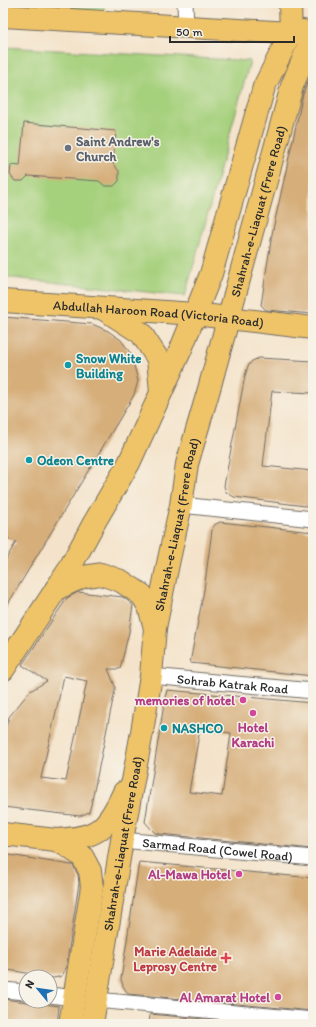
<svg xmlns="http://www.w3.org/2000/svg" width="316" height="1027" font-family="Itim,sans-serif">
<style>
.green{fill:#a5d07c;stroke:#687e54}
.building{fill:#d6ae7a;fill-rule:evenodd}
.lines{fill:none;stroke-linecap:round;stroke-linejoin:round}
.street-casing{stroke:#716b63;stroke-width:17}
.primary-casing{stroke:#716b63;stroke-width:24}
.street{stroke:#fff;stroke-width:15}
.primary{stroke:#efc469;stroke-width:22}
.worship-dot{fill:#6b7280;stroke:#f7f3e8;stroke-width:1.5}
.culture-dot{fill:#0f9aa8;stroke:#f7f3e8;stroke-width:1.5}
.hotel-dot{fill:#d1479c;stroke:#f7f3e8;stroke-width:1.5}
.health-dot{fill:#e0444e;stroke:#f7f3e8;stroke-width:1.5}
.labels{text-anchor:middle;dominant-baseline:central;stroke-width:3;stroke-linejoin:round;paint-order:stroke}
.worship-label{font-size:13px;font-weight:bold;fill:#5b616d;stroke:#f7f3e8;text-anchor:start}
.street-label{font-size:13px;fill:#2b2b2b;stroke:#f7f3e8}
.culture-label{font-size:13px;font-weight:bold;fill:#0d838f;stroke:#f7f3e8;text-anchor:start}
.hotel-label{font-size:13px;font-weight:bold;fill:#b23c85;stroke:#f7f3e8;text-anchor:end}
.health-label{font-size:13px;font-weight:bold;fill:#be3a42;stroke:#f7f3e8;text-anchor:end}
</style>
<rect width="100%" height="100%" fill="#f7f3e8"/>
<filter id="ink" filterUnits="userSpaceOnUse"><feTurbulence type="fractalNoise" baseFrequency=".025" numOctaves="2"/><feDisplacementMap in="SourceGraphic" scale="8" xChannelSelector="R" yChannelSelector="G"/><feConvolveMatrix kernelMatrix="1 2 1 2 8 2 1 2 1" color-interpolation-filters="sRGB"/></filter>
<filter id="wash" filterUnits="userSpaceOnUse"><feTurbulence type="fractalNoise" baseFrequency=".012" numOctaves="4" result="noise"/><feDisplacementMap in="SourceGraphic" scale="16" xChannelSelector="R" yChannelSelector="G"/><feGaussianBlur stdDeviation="0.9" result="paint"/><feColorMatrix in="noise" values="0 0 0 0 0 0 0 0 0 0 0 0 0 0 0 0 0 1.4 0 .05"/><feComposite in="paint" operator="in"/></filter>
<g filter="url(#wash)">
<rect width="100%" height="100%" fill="#f4e3ca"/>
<!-- green -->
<path class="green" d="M3 3H104L105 22 3 16Z
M3 47 250 61 185 296 3 277Z"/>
<g id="blocks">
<!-- building -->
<path class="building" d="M311 74H313V314L266 310 261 305 272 234 303 94Z
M24 123 116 131 113 164 119 171V181L114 186H105L99 181 28 176 23 181H15L10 175 11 165 20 166Z
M3 317 92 324 108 331 121 340 131 354 138 381 134 395 3 612V564L16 542 3 536Z
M259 358 313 361V393L272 391 263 466 313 471V507L234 497 226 492 224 486 245 376 248 366 252 361Z
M220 522 313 532V676L190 663 204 590 212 530 214 525Z
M78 592 123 597 133 605 129 632 120 669H108L115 686V690L91 805 89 812 80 816 3 807V737L9 717 30 691 47 681 22 665 67 598ZM64 676 87 681 66 781 41 778Z
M167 690 313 703V849L160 834 155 833 152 830 145 822 165 698ZM200 729 231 733 222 796 189 792Z
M3 854 71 865H73L78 875 79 883 66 968 62 976 54 978 3 969Z
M139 862 313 878V1011L128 994 123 986 121 979Z
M3 999 59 1006 57 1024H3Z
M150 1014 258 1024H149Z"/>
</g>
</g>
<g filter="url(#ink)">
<use href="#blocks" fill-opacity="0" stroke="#716b63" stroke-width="1"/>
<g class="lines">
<defs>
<g id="street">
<path d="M185 3 186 27"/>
<path d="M181 505 313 519"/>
<path id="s1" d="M151 676 313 691"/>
<path id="s2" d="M122 840 313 858"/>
<path d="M3 990 26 992"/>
<path d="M50 995 74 998"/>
<path d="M96 1000 313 1020"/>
</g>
<g id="primary">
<path d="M3 16 291 33 303 31"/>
<path id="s3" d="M3 301 195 314 313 328"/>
<path d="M105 310 141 333 158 359 161 392"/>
<path d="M56 589 82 577 101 574 121 581 142 595 149 607 155 628"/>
<path d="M3 670 68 571 94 523 129 463 181 349 211 274 264 87 291 33 290 3"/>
<path d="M3 834 56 840 67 846 82 856 90 871 92 887 70 1024"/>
<path d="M56 840C98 837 106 831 124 792"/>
<path id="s4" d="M92 1024 122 840 142 732 151 676 155 628 169 559 181 505 187 464 209 389 292 86 313 36"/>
</g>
</defs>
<!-- street casing -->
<use href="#street" class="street-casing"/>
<!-- primary casing -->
<use href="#primary" class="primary-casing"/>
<!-- street -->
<use href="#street" class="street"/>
<!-- primary -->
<use href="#primary" class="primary"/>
</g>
</g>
<!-- markers -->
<circle class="worship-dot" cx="68" cy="148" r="4"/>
<g class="culture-dot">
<circle cx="68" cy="365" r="4"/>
<circle cx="29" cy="460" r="4"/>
<circle cx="164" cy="728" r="4"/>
</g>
<g class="hotel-dot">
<circle cx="243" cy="700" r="4"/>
<circle cx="253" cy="713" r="4"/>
<circle cx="239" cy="874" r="4"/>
<circle cx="278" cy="997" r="4"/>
</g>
<path class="health-dot" d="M224 952h4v4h4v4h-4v4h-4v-4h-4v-4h4z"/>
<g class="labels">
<!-- worship labels -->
<g class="worship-label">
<text x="76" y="141">Saint Andrew's<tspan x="76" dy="15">Church</tspan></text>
</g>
<!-- street labels -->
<g class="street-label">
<text stroke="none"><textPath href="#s4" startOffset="831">Shahrah-e-Liaquat (Frere Road)</textPath></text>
<text stroke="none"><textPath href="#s3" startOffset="156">Abdullah Haroon Road (Victoria Road)</textPath></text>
<text stroke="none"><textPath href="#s4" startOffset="507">Shahrah-e-Liaquat (Frere Road)</textPath></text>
<text stroke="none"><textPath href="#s1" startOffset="82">Sohrab Katrak Road</textPath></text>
<text stroke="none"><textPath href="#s4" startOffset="183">Shahrah-e-Liaquat (Frere Road)</textPath></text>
<text stroke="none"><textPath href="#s2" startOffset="96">Sarmad Road (Cowel Road)</textPath></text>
</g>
<!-- culture labels -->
<g class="culture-label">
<text x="76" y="358">Snow White<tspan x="76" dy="15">Building</tspan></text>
<text x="37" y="460">Odeon Centre</text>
<text x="172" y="728">NASHCO</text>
</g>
<!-- hotel labels -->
<g class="hotel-label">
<text x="235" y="700">memories of hotel</text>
<text x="253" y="727" text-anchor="middle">Hotel<tspan x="253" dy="15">Karachi</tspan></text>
<text x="231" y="874">Al-Mawa Hotel</text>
<text x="270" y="997">Al Amarat Hotel</text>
</g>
<!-- health labels -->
<g class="health-label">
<text x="217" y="951">Marie Adelaide<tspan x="217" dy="15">Leprosy Centre</tspan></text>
</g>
</g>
<!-- margin -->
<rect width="316" height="1027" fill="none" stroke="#f7f3e8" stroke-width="16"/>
<!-- north arrow -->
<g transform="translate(38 989) rotate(299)"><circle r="19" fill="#f7f3e8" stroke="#a5a39c"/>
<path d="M0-3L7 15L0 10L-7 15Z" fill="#1f6fb2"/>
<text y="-6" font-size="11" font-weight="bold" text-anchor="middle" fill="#2b2b2b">N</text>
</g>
<!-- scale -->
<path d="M170 36v6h124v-6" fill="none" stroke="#2b2b2b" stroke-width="2"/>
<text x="176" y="36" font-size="12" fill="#2b2b2b" stroke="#f7f3e8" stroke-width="3" paint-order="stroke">50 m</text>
</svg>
